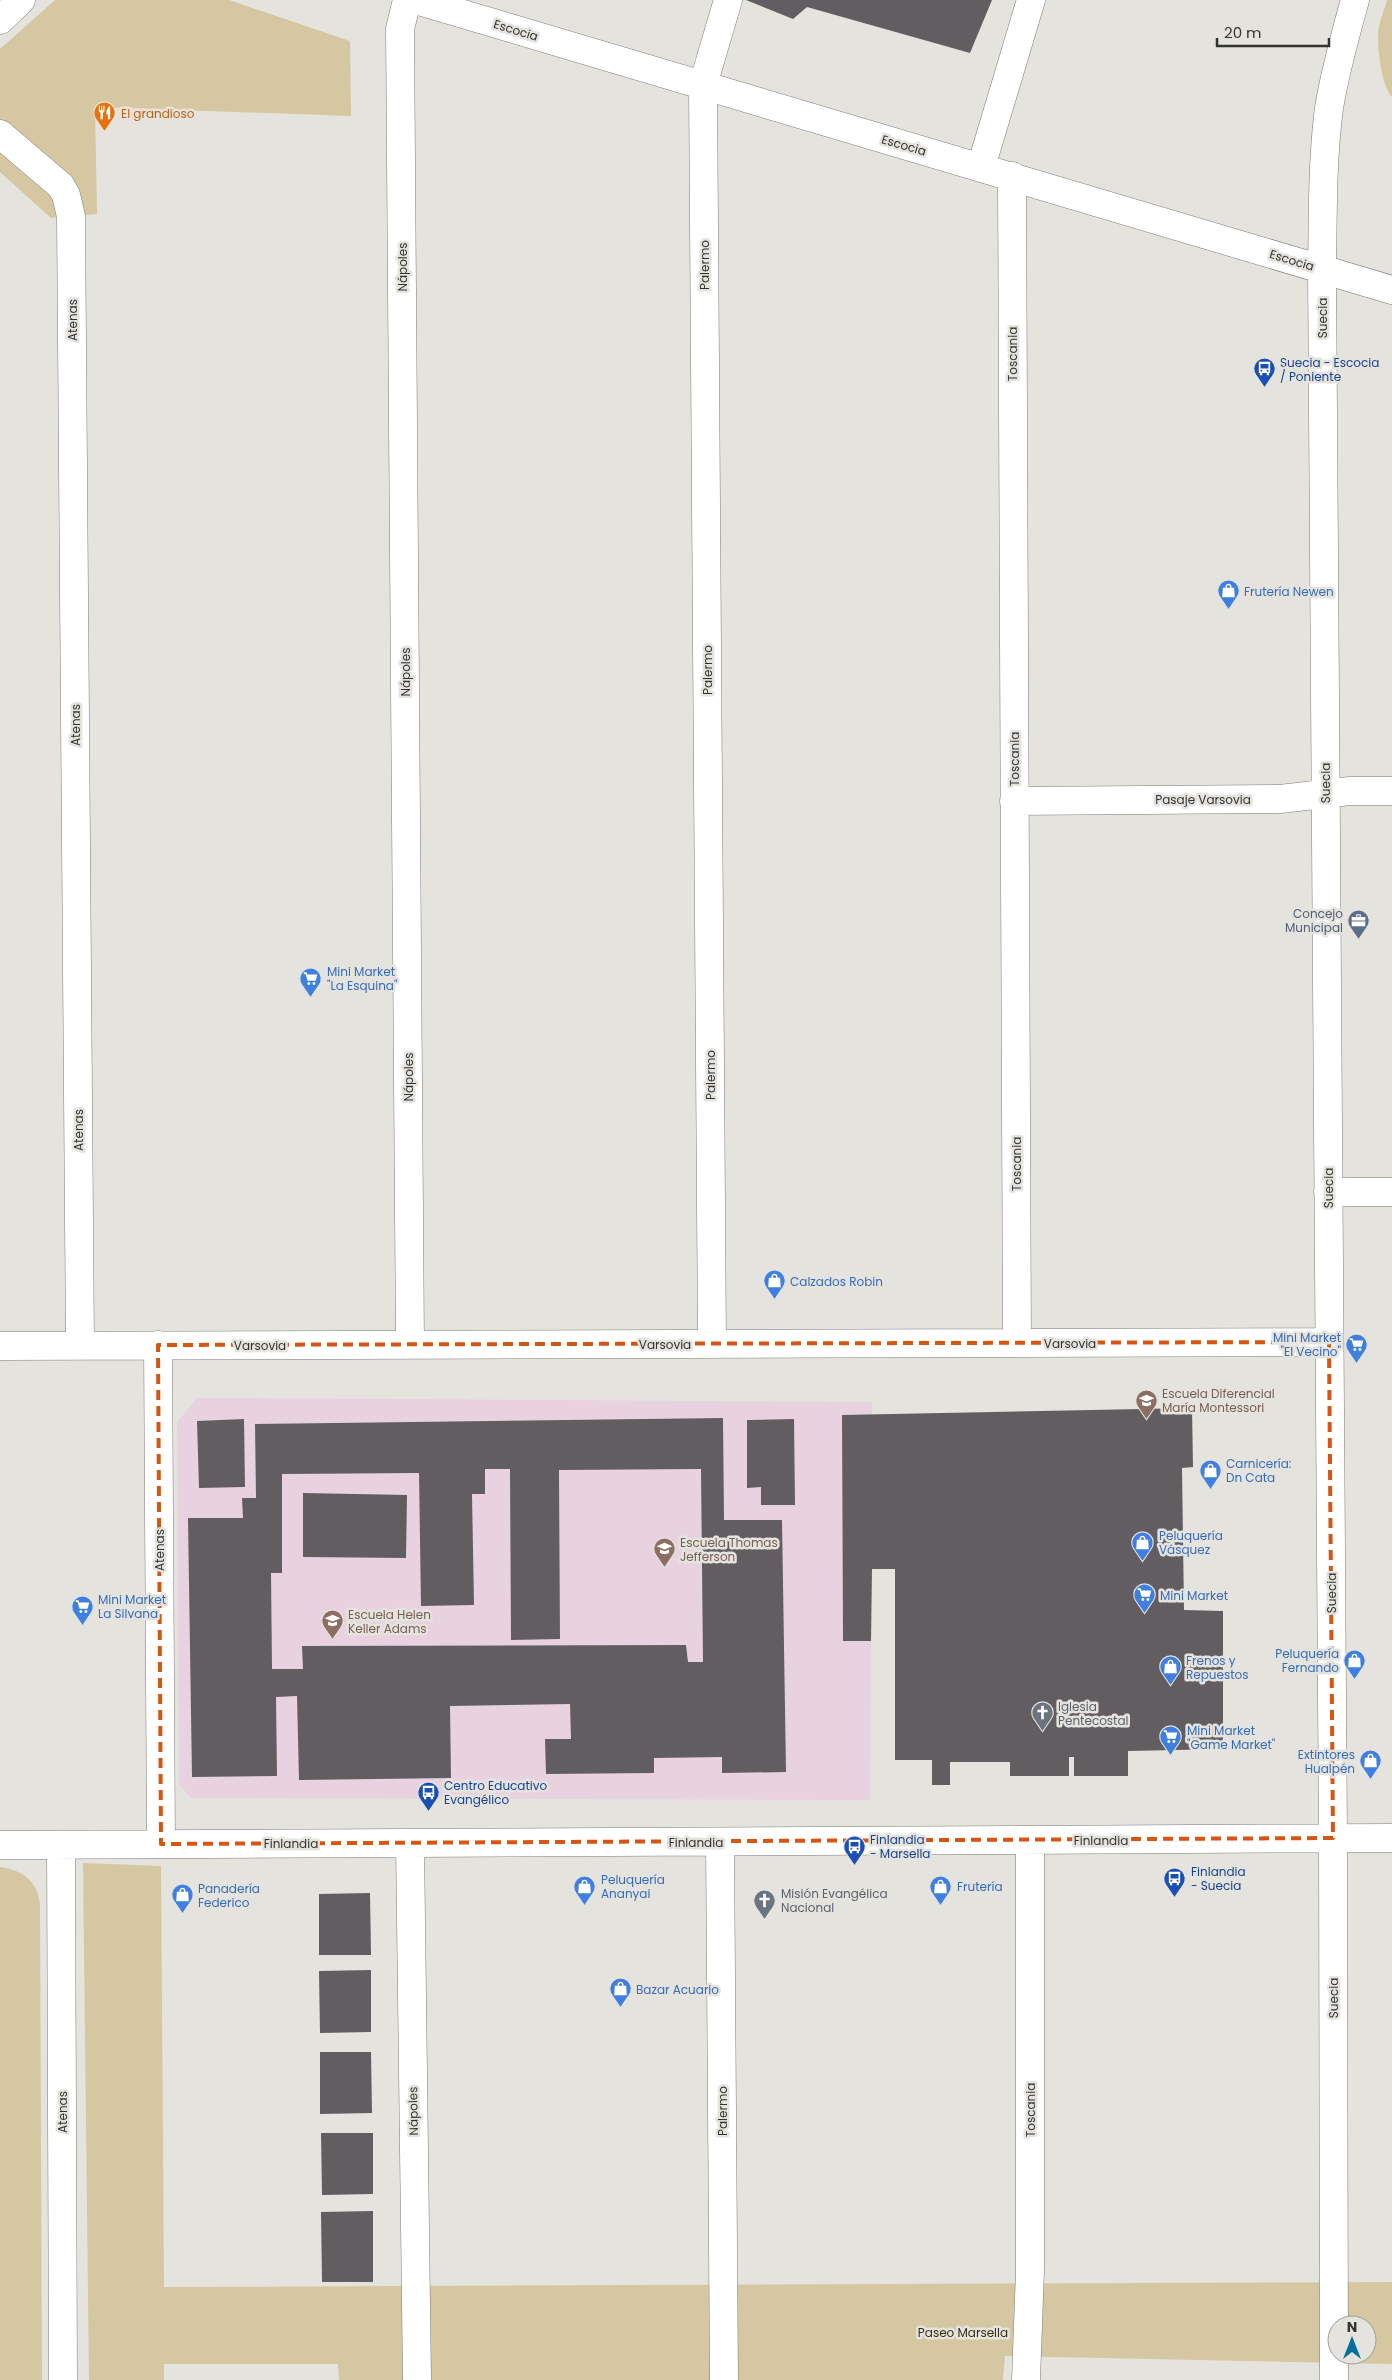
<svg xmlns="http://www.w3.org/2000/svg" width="1392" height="2380" font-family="Poppins,sans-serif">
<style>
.education{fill:#e8d2df}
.green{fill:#d5c7a1;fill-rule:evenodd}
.building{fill:#625d61;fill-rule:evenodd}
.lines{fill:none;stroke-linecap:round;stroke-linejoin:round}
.minor-casing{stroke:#7d7b75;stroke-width:29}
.minor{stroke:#fff;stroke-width:28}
.marked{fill:none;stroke:#d65510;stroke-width:4;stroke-dasharray:10 6;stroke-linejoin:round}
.labels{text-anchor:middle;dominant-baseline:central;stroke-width:5;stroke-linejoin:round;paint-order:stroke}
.street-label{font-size:12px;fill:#333330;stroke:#e5e3dd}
.food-label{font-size:12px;fill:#c56008;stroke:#e5e3dd;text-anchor:start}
.transit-label{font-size:12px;fill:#164399;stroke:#e5e3dd;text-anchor:start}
.shop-label{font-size:12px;fill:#366cbe;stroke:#e5e3dd;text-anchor:start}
.service-label{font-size:12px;fill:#4e5e75;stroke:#e5e3dd;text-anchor:end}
.education-label{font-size:12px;fill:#785e54;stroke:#e5e3dd;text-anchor:start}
.worship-label{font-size:12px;fill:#5b616d;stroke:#e5e3dd;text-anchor:start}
.park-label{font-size:12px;fill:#372d10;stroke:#e5e3dd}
</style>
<rect width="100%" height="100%" fill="#e5e3dd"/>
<!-- education -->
<path class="education" d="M197 1398 872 1402V1415H842L843 1641H871L870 1800 191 1798 179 1785 177 1422Z"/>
<!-- green -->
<path class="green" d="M55 0H229L350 41 351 116 95 107 97 214 51 218 0 172V49Z
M1387 0H1392V97C1381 85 1376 43 1379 26 1381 17 1385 8 1387 0Z
M83 1863 161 1866 164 2287 1392 2282V2364L1005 2356 1003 2380H339L338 2364H164V2380H89ZM1337 2325H1367V2355H1337Z
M0 1867C22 1870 37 1880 40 1904L42 2380H0Z"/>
<!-- building -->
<path class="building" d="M746 0H992L970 53 807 7 793 19Z
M1192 1408 1193 1467 1182 1468 1184 1610 1223 1611V1749L1128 1751V1776H1074V1757H1069V1776H1010V1762H950V1785H932V1760H895V1569H872L871 1641H843L842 1415Z
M723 1418 724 1520H782L786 1772 722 1773V1757L654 1758V1773L546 1774 545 1739H571L570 1704 450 1706 451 1778 299 1780 297 1696 276 1697 277 1776 192 1777 188 1518H243L242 1498H256L255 1424ZM485 1469H510L511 1640 560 1639 559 1470 701 1469 703 1662H688L686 1645 302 1646 303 1669H272L271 1573H282V1474L419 1473 421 1606 474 1605 472 1494H485Z
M244 1419 245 1487 199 1488 197 1421Z
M794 1419 795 1505H761V1487L747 1488V1420Z
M303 1493 407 1495 406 1558 303 1557Z
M370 1893 371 1955H319V1894Z
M371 1970V2032L320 2033 319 1971Z
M320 2052H371L372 2113 320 2114Z
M321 2133H373V2194L322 2195Z
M373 2211V2282H322L321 2212Z"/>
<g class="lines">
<defs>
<path id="minor" d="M407 0 400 29 410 1345
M416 0 1392 290
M0 20 21 0
M0 134 61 186 66 195 71 216 80 1346
M981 167 1031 0
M1012 176 1017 1343
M1014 801 1280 799 1350 791H1392
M1328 1192H1392
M712 1344 703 85 728 0
M158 1345 161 1844
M0 1346 1329 1342
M720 1842 724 2380
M410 1843 417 2380
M0 1845 1392 1838
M61 1845 63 2380
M1026 2380 1030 2270V1840
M1334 2380 1333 1838 1322 269C1323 216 1322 161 1329 108 1335 71 1345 36 1355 0"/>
</defs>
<!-- minor casing -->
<use href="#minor" class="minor-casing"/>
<!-- minor -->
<use href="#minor" class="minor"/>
</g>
<!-- marked area -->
<path class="marked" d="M1329 1342 1333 1838 161 1844 158 1345Z"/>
<!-- icons -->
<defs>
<symbol id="restaurant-pin" viewBox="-11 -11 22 30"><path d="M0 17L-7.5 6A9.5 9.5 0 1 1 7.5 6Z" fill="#e8710a" stroke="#e5e3dd"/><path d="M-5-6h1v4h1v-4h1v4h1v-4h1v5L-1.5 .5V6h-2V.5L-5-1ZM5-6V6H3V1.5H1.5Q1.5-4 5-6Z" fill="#fff"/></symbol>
<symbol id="bus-pin" viewBox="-11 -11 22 30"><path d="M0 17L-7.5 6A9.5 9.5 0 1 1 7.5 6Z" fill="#1a4fb4" stroke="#e5e3dd"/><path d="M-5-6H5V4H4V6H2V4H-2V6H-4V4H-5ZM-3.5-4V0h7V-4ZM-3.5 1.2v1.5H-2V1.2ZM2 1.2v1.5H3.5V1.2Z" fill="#fff"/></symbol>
<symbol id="shop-pin" viewBox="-11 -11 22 30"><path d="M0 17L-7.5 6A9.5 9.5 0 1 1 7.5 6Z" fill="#3f7fe0" stroke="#e5e3dd"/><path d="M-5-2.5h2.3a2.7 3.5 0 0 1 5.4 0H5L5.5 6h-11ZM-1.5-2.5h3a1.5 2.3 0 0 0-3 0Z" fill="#fff"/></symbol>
<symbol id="office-pin" viewBox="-11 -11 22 30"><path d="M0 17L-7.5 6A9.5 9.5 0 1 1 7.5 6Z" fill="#5c6f8a" stroke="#e5e3dd"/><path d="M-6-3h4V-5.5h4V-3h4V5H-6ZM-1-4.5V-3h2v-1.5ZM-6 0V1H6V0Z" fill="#fff"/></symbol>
<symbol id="supermarket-pin" viewBox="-11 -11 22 30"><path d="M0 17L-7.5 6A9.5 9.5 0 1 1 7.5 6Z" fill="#3f7fe0" stroke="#e5e3dd"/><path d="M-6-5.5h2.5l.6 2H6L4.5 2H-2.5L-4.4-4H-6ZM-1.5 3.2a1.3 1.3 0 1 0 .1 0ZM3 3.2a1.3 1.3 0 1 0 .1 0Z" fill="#fff"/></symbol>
<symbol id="school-pin" viewBox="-11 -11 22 30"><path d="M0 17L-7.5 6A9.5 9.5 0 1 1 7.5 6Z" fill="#8d6e63" stroke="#e5e3dd"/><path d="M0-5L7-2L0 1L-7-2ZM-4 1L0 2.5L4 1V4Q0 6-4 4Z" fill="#fff"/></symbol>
<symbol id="church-pin" viewBox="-11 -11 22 30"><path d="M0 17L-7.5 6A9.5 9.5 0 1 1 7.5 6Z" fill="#6b7280" stroke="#e5e3dd"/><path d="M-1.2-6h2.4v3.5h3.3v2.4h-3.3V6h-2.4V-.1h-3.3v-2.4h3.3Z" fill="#fff"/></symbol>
</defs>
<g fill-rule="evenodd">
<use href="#restaurant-pin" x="92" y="100" width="25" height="34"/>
<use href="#bus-pin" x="1252" y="356" width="25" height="34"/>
<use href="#shop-pin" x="1216" y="578" width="25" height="34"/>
<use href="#office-pin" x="1346" y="908" width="25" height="34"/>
<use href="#supermarket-pin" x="298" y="966" width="25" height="34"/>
<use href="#shop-pin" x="762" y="1268" width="25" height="34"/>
<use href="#supermarket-pin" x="1344" y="1332" width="25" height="34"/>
<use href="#school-pin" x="1134" y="1388" width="25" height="34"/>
<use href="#shop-pin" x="1198" y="1458" width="25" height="34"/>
<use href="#shop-pin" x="1130" y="1530" width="25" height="34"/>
<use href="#school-pin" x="652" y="1536" width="25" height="34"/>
<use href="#supermarket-pin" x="1132" y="1582" width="25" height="34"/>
<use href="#supermarket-pin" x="70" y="1594" width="25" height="34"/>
<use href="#school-pin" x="320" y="1608" width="25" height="34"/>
<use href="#shop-pin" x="1342" y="1648" width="25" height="34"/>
<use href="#shop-pin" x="1158" y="1654" width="25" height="34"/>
<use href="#church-pin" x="1030" y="1700" width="25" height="34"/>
<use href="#supermarket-pin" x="1158" y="1724" width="25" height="34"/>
<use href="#shop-pin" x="1358" y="1748" width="25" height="34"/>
<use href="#bus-pin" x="416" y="1780" width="25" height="34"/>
<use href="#bus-pin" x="842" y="1834" width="25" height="34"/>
<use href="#bus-pin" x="1162" y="1866" width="25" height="34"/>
<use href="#shop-pin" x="572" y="1874" width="25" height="34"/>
<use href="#shop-pin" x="928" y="1874" width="25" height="34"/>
<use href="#shop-pin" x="170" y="1882" width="25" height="34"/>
<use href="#church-pin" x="752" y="1888" width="25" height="34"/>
<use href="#shop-pin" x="608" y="1976" width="25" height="34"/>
</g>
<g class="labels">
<!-- street labels -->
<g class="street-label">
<text transform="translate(516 30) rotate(17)">Escocia</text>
<text transform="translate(904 145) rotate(16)">Escocia</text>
<text transform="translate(1292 260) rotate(17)">Escocia</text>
<text transform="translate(704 265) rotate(-90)">Palermo</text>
<text transform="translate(402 267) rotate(-90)">Nápoles</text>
<text transform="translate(1322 318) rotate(-90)">Suecia</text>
<text transform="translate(72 320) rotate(-90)">Atenas</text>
<text transform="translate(1012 354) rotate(-90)">Toscania</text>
<text transform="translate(707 670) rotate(-90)">Palermo</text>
<text transform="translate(405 672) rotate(-90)">Nápoles</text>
<text transform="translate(75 725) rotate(-90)">Atenas</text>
<text transform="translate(1014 759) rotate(-90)">Toscania</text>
<text transform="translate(1325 783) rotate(-90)">Suecia</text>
<text x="1203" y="799">Pasaje Varsovia</text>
<text transform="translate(710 1075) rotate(-90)">Palermo</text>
<text transform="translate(408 1077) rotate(-90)">Nápoles</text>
<text transform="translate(78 1130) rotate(-90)">Atenas</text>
<text transform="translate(1016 1164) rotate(-90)">Toscania</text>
<text transform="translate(1328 1188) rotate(-90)">Suecia</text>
<text x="1070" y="1343">Varsovia</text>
<text x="665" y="1344">Varsovia</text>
<text x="260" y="1345">Varsovia</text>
<text transform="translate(159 1550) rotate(-90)">Atenas</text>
<text transform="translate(1331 1593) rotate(-90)">Suecia</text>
<text x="1101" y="1840">Finlandia</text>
<text x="696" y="1842">Finlandia</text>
<text x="291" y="1843">Finlandia</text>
<text transform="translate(1333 1998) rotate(-90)">Suecia</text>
<text transform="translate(1030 2110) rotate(-90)">Toscania</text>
<text transform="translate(413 2111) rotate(-91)">Nápoles</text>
<text transform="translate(722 2111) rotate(-90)">Palermo</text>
<text transform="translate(62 2112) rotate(-90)">Atenas</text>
</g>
<!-- food labels -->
<g class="food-label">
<text x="121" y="113">El grandioso</text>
</g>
<!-- transit labels -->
<g class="transit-label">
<text x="1280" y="362">Suecia - Escocia<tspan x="1280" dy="14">/ Poniente</tspan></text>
<text x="444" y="1785">Centro Educativo<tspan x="444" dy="14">Evangélico</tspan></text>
<text x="870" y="1839">Finlandia<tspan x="870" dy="14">- Marsella</tspan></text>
<text x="1191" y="1871">Finlandia<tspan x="1191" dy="14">- Suecia</tspan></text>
</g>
<!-- shop labels -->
<g class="shop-label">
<text x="1244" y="591">Frutería Newen</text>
<text x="327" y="971">Mini Market<tspan x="327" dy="14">"La Esquina"</tspan></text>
<text x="790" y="1281">Calzados Robin</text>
<text x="1341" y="1337" text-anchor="end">Mini Market<tspan x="1341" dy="14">"El Vecino"</tspan></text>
<text x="1226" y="1463">Carnicería:<tspan x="1226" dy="14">Dn Cata</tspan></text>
<text x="1159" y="1535">Peluquería<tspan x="1159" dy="14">Vásquez</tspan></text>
<text x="1160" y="1595">Mini Market</text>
<text x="98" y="1599">Mini Market<tspan x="98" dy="14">La Silvana</tspan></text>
<text x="1339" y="1653" text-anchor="end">Peluquería<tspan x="1339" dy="14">Fernando</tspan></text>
<text x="1186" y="1660">Frenos y<tspan x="1186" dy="14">Repuestos</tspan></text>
<text x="1187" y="1730">Mini Market<tspan x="1187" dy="14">"Game Market"</tspan></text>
<text x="1355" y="1754" text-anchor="end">Extintores<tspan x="1355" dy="14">Hualpén</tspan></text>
<text x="601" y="1879">Peluquería<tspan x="601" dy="14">Ananyai</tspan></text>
<text x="957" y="1886">Frutería</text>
<text x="198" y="1888">Panadería<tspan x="198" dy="14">Federico</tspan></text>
<text x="636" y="1989">Bazar Acuario</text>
</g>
<!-- service labels -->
<g class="service-label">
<text x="1343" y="913">Concejo<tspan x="1343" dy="14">Municipal</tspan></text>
</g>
<!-- education labels -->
<g class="education-label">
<text x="1162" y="1393">Escuela Diferencial<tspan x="1162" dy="14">María Montessori</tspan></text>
<text x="680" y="1542">Escuela Thomas<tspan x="680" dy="14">Jefferson</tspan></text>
<text x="348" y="1614">Escuela Helen<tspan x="348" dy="14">Keller Adams</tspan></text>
</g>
<!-- worship labels -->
<g class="worship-label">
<text x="1058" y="1706">Iglesia<tspan x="1058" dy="14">Pentecostal</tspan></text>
<text x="781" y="1893">Misión Evangélica<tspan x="781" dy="14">Nacional</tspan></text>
</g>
<!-- park labels -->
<g class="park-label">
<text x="963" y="2332">Paseo Marsella</text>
</g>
</g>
<!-- north arrow -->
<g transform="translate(1352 2340)"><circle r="24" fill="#e5e3dd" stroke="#9e9d98"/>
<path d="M0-4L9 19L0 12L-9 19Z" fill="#086e9b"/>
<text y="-8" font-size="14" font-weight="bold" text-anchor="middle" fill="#333330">N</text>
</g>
<!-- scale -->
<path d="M1217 38v8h112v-8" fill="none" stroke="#333330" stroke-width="2.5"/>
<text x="1224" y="38" font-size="15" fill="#333330" stroke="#e5e3dd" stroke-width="4" paint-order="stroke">20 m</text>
</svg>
